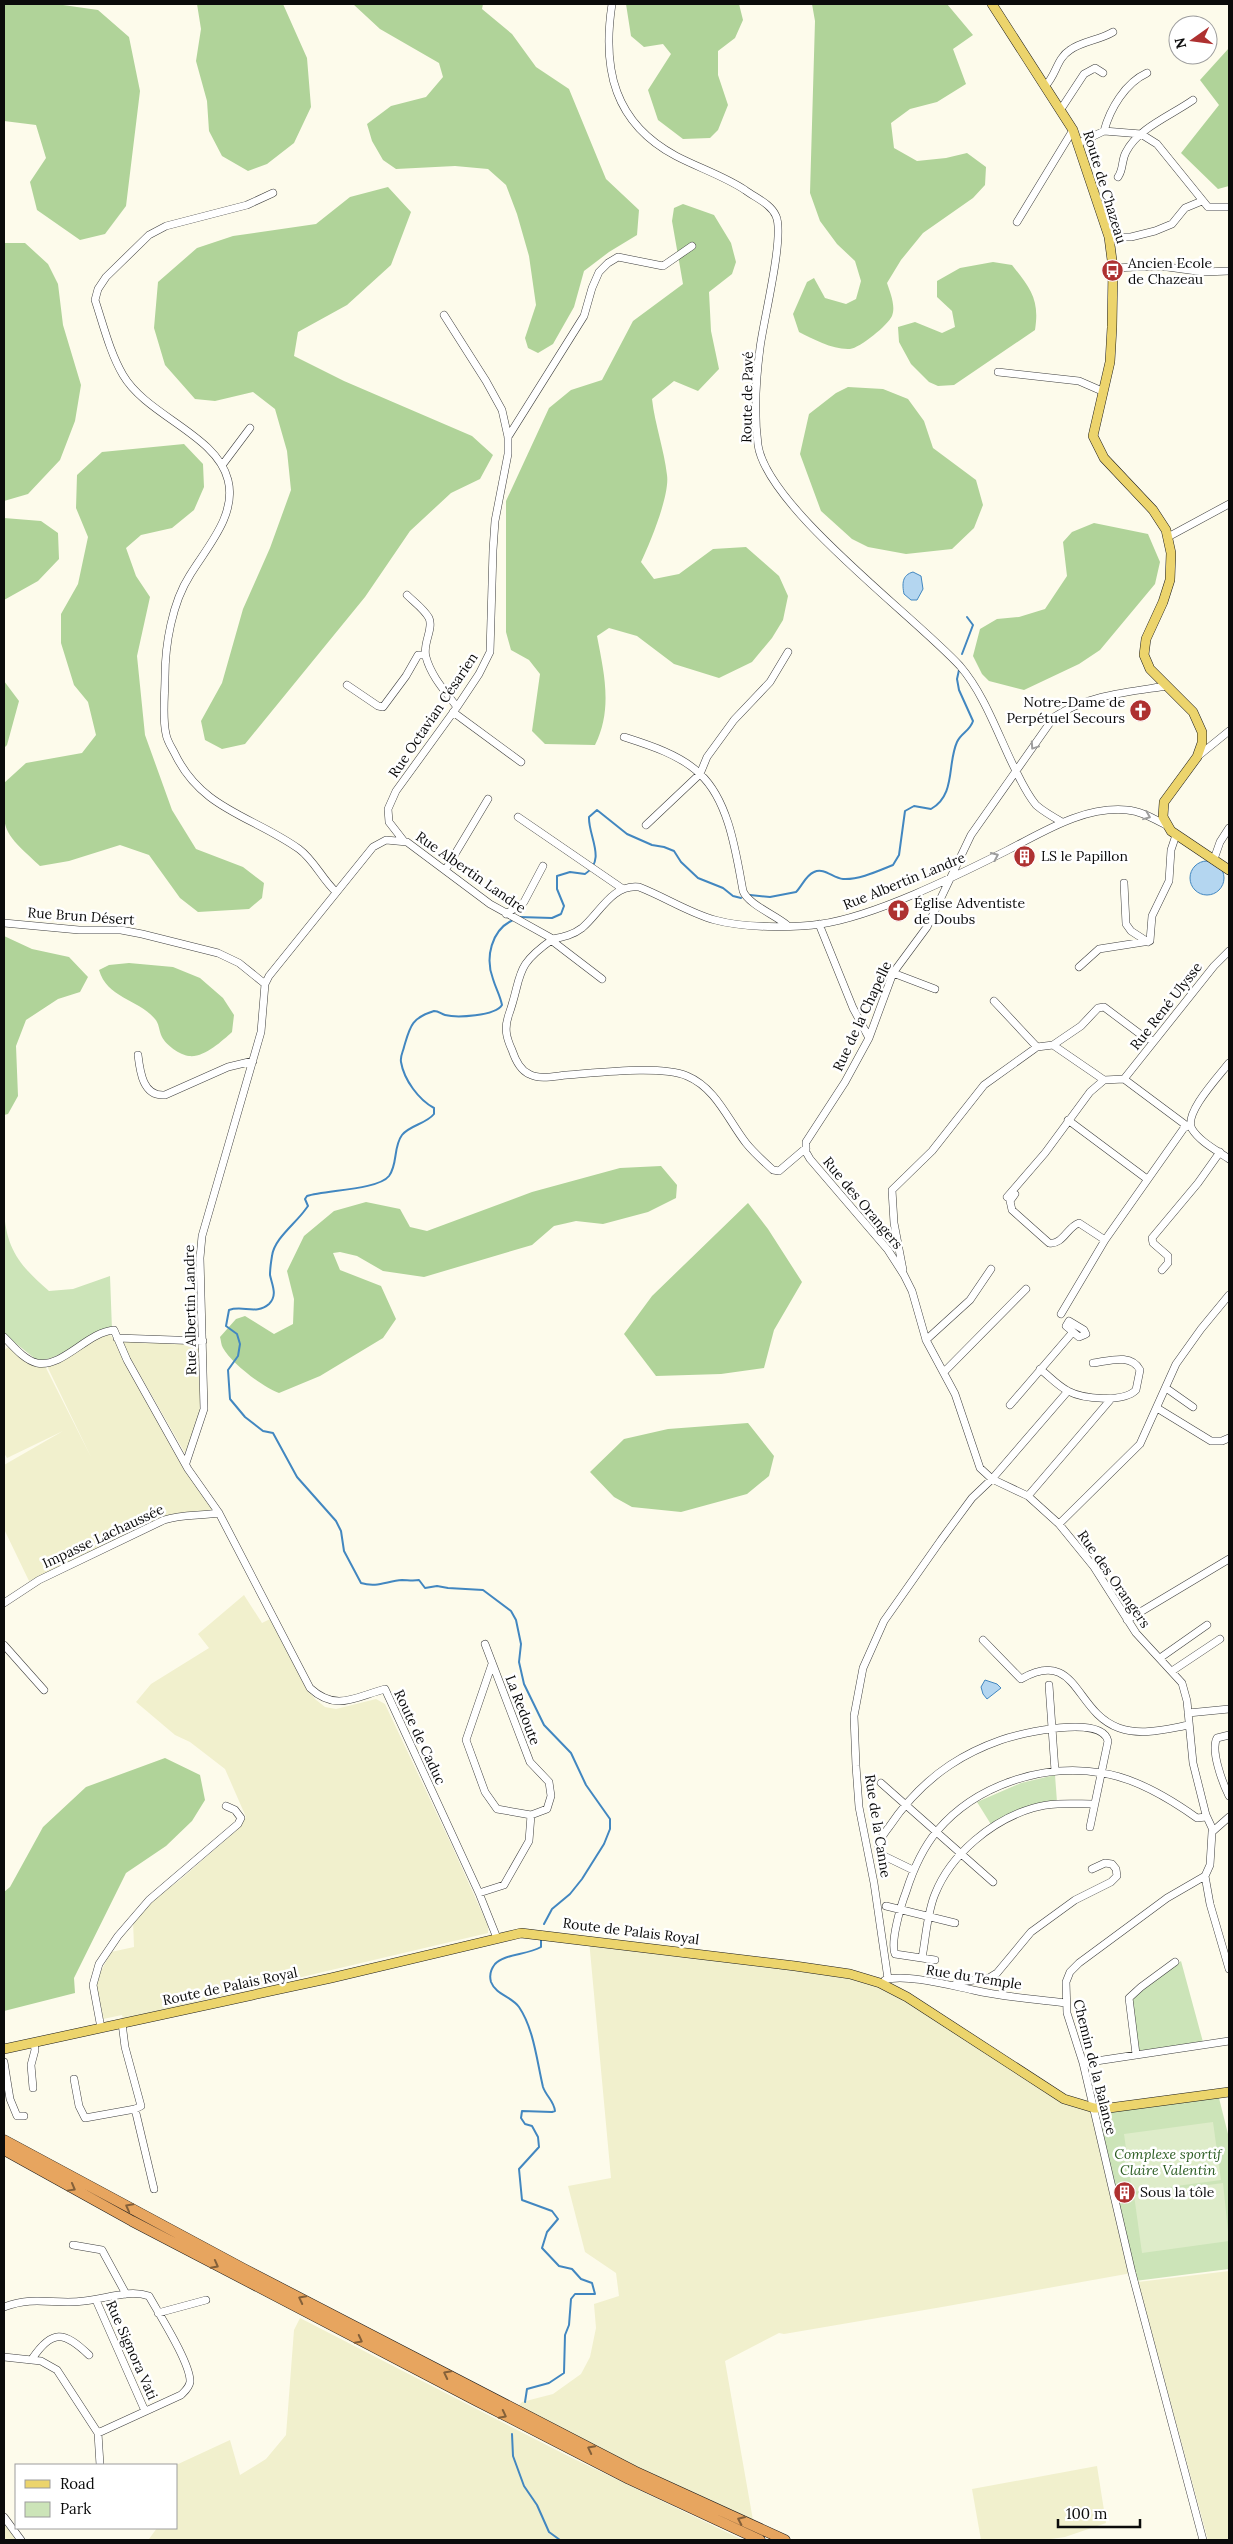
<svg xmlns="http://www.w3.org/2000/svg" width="1233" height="2544" font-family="Lora,serif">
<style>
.farmland{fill:#f1f0cd}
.green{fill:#cce4b8}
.forest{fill:#b0d399}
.pitch{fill:#deecc9}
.water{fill:#b4d6f0;stroke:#4287c0}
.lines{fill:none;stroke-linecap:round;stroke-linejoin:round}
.stream{stroke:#4287c0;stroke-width:2}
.minor-casing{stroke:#3e3e3e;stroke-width:8}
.major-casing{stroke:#1c1c1c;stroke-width:10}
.highway-casing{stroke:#1c1c1c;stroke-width:11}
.minor{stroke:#fff;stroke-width:7}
.major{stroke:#ecd46c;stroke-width:9}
.highway{stroke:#e7a55f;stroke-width:10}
.oneway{stroke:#9d9d9d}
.oneway2{stroke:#846039}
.labels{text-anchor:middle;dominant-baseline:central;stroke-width:5;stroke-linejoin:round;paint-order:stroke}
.street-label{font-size:14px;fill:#0b0b0b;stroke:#fff}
.poi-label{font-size:14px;fill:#0b0b0b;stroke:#fff;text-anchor:start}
.park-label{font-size:14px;font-style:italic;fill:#2b5c22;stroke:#fff}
</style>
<rect width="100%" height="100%" fill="#fdfbeb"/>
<!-- farmland -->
<path class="farmland" d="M108 1334 115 1339 216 1511 181 1513 29 1581 4 1529V1465L63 1431 7 1458 4 1453V1350L10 1346 45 1366 91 1457 47 1366 97 1337Z
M120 1340 202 1343V1408L198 1426 185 1453Z
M244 1595 262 1623 270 1619 305 1686 315 1699 325 1707 336 1709 376 1699 385 1704 452 1846 488 1926V1933L123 2019 122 2015 103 2019 96 1988 100 1973 111 1952 134 1947 133 1920 151 1901 180 1880 238 1829 246 1817 225 1769 190 1742 175 1735 136 1702 151 1684 209 1648 198 1634Z
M589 1940 880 1983 1033 2081 1094 2108 1132 2273 942 2307 784 2334 779 2333 725 2361 754 2526 515 2409 522 2402 553 2394 581 2374 590 2357 596 2328 594 2304 619 2296 616 2273 585 2252 568 2186 611 2178Z
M1229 2271V2540H1208L1138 2282Z
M300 2318 566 2455 743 2540H146L149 2539 157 2528H176V2465L230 2440 240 2475 266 2459 286 2435 294 2330Z
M1097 2466 1106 2523 1065 2537 1044 2540H981L972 2489Z
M4 2522 11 2532 16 2540H4Z"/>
<!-- green -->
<path class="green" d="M4 1210C6 1249 20 1266 49 1291L73 1289 110 1276 112 1330C85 1336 66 1357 38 1361L4 1334Z
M1055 1775 1057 1802 992 1826 977 1802 1021 1783Z
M1181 1961 1203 2042 1139 2051 1131 2001 1138 1991Z
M1218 2094 1229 2138V2269L1135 2281 1094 2108Z"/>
<!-- forest -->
<path class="forest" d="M4 4H56L98 10 129 37 140 91 126 206 105 234 80 240 37 210 30 182 46 158 36 125 4 121Z
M197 4H283L307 58 311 107 294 143 267 164 248 171 222 156 209 131 207 101 196 61 201 29Z
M353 4H483L482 9 512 34 536 67 569 89 606 179 639 210 637 235 609 252 584 271 574 307 553 344 538 353 528 348 525 338 536 305 529 256 517 214 506 185 488 169 455 166 396 169 383 160 372 141 367 124 391 106 426 97 443 77 439 63 380 29Z
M626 4H739L743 20 735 38 718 51V75L728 105 718 130 710 138 683 139 658 120 648 90 671 54 663 44 644 47 631 36Z
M812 4H947L973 35 953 49 966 84 937 102 910 109 891 123 894 148 917 161 946 158 967 153 986 167 985 185 973 198 923 233 901 260 887 283C890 292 896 306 892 316 888 325 860 348 850 349 833 350 813 339 799 332L793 314 807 282 814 278 825 298 846 304 856 299 861 281 855 261 837 244 820 221 810 193 815 21Z
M1229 48V186L1218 189 1181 153 1219 105 1200 80Z
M388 187 411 212 391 265 347 305 298 332 294 356 344 381 472 436 493 455 480 479 451 493 410 531 365 597 245 744 222 749 205 740 201 721 222 683 243 609 270 548 291 490 287 451 275 409 253 392 215 401 195 399 165 365 154 328 158 282 197 248 233 236 316 224 350 197Z
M683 204 714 215 731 243 736 262 732 274 709 292 711 331 719 369 698 391 674 381 652 399C655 425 664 449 667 475 670 495 650 543 641 562L654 579 679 574 713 549 746 547 779 576 788 596 783 620 772 638 752 662 719 678 674 664 637 636 609 628 597 636C604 673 613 709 595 745L545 744 532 731 540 674 529 660 511 650 506 632V501L549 408 571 390 602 380 633 321 683 284 672 221 674 208Z
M4 243H25L48 264 58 284 63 325 81 385 75 421 60 460 28 494 4 501Z
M993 262 1012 265C1030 288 1040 299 1035 330L954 385 938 386 929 382 911 364 899 342 898 327 915 322 942 333 955 327 952 311 937 297V281L960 268Z
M848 387 883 389 908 399 924 421 933 448 976 480 983 505 974 528 952 549 906 554 868 547 852 539 821 511 800 454 809 414 836 393Z
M184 444 203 464 204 487 194 510 172 528 141 535 126 548 136 576 150 597 137 656 145 735 172 810 196 849 243 867 264 883 262 898 249 909 198 912 180 898 149 855 120 845 69 861 40 866C3 831 2 834 4 783L26 763 82 753 96 735 88 702 74 685 61 643V614L78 584 88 537 76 508 77 475 102 452Z
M4 518 41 521 58 533 59 559 38 581 4 600Z
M1094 523 1148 534 1160 562 1155 584 1100 650 1079 664 1024 690 989 681 982 674 973 656 980 629 997 619 1019 617 1045 609 1067 576 1063 542 1072 532Z
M4 681 19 701 7 745 4 748Z
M4 936 32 949 69 957 88 977 80 992 58 999 26 1020 16 1046 18 1096 8 1114 4 1115Z
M129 963 173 967 200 978 223 998 234 1015 232 1032C222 1041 204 1058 189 1056 180 1055 166 1045 162 1037 159 1031 159 1023 155 1019 138 999 107 998 99 970L109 965Z
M661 1166 677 1185 676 1198 648 1212 603 1224 576 1221 554 1226 532 1245 424 1277 383 1271 357 1256 340 1252 333 1253 340 1270 381 1286 396 1319 383 1338 320 1376 279 1393C264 1388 231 1363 223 1348 221 1345 221 1340 220 1337L236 1319 245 1316 274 1334 293 1324 294 1299 287 1271 304 1236 334 1211 366 1202 400 1209 410 1227 427 1231 532 1192 620 1168Z
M748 1203 768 1229 802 1282 774 1330 764 1368 721 1374 656 1376 624 1334 652 1296Z
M748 1423 774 1456 769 1476 747 1494 681 1512 632 1507 614 1497 590 1472 624 1439 668 1429Z
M165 1758 200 1775 205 1800 192 1821 166 1846 126 1873 74 1978 75 1993 4 2011V1892L10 1887 43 1827 86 1787Z"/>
<!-- pitch -->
<path class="pitch" d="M1213 2122 1221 2180 1132 2192 1124 2134Z
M1223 2183 1229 2241 1142 2253 1134 2195Z"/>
<!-- water -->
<path class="water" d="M913 572 921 576 923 589 917 600H911L904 594C902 584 902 575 913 572Z
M1190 878a17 17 0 1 1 34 0a17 17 0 1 1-34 0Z
M985 1680 997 1684 1001 1688 987 1699 983 1694 981 1687Z"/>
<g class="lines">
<!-- stream -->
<path class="stream" d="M962 654 973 625 967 617
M750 895 770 897 796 892C802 886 806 875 814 872 824 867 833 878 843 879 859 880 878 871 893 865L899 855 905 811 914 806 931 809C956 795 947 764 957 742 961 733 970 731 973 721L959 690 957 679 959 670
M519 917 552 918 561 914 564 906 557 889V876L570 872 585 874C607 860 588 836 589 817L597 810 627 834 652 845 664 847 674 851 681 862 698 878 723 888 733 896 741 898
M513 920C491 930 485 958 493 979 496 989 500 995 502 1005 495 1016 457 1018 445 1015 441 1014 439 1011 434 1011 411 1018 410 1027 404 1047 403 1052 400 1056 401 1062 404 1080 419 1100 434 1108V1114C426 1124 410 1125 402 1135 393 1147 398 1164 389 1176 378 1190 325 1190 307 1196L305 1199 308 1206 305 1210C295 1224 274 1239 272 1256 271 1262 270 1269 270 1275 272 1285 278 1295 269 1304 257 1315 242 1305 229 1310L226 1326 237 1334 240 1344 238 1356 228 1370 230 1399 245 1417 263 1431 273 1433 297 1477 336 1521 341 1531 344 1551 361 1583C377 1588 387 1581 402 1580 407 1580 413 1581 419 1580L425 1588 437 1586 448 1588 483 1590 511 1611 516 1620 521 1644 519 1662 524 1684 544 1725 571 1753 586 1785 610 1819V1829L604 1844 582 1879 570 1894 552 1909 544 1924
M525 2402 527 2389 549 2383 564 2373 565 2335 569 2325 571 2299 575 2294H595L592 2283 581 2279 572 2269 559 2266 542 2248 547 2232 558 2219 552 2211 522 2200 519 2169 539 2147 538 2137 532 2126 525 2124 521 2118 522 2111 552 2112 555 2111C554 2101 546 2096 543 2087 537 2062 534 2029 519 2007 511 1996 496 1995 491 1982 489 1975 491 1969 495 1964 504 1954 527 1955 541 1947V1940
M512 2434 513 2456 524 2486 537 2505 549 2532 560 2540"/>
<defs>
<path id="minor" d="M612 4C602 69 614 123 676 156 699 168 724 176 745 190 756 198 771 204 776 216 785 236 763 322 760 348 756 378 754 414 758 445 767 507 914 616 960 666 984 694 997 732 1013 765 1020 779 1026 793 1036 805 1044 812 1053 817 1062 822
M1046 85C1056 75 1057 58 1070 50 1082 41 1100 40 1113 32
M1061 109 1084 74 1095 68 1103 73
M1104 131C1110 109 1125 83 1147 73
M1079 143 1104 131 1141 134 1157 144 1208 207H1229
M1118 177C1124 168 1121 161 1126 152 1138 128 1172 115 1193 100
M273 193 247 205 166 226 149 235 106 277 98 289 95 300C103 324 110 353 123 375 147 416 217 435 228 480 237 515 207 547 190 575 172 603 165 645 165 677 165 695 162 717 166 734 167 741 172 748 175 754 202 810 253 816 299 849 314 860 322 879 336 892
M1017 222 1073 130
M1109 237H1131L1155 231 1172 224 1185 208 1202 201
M1113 268 1160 266 1204 272 1229 271
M998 372 1079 381 1102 391
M508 437 584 316 592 288 599 272 608 263 618 257 663 266 692 246
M223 464 250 428
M1168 537 1229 504
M407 595C414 602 424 609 429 618 434 629 422 644 426 657 431 676 445 691 457 707
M347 685 378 706 383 707 406 676 418 655H425
M1167 686C1128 692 1088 695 1054 717L971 835 927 927 893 973 869 1038 845 1082 806 1142V1152L810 1159 888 1250 904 1275 912 1291 926 1340 955 1394 980 1468 992 1479 1028 1496 1059 1524 1094 1567 1136 1633 1182 1683 1187 1701 1193 1763 1206 1815 1213 1830
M453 712 521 762
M624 737C649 745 681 755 700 774 729 801 736 853 743 891 748 904 775 915 787 925
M1197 757 1229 731
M518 817 623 889
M646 825 700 774 707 757 734 720 770 682 788 652
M403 840 389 822 388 809 396 791 457 707 479 674 490 652 493 550 495 521 508 454V437L502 410 486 381 444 315
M1214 859 1220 842 1229 828
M446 869 488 799
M1124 883 1126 924 1131 931 1148 942
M506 914 524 902 543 866
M4 923 79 930H121L142 934 218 953 239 963 265 984
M819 924 853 1008 869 1038
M553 939C513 967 523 974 509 1014 504 1028 506 1037 512 1050 515 1059 520 1070 529 1074 540 1080 555 1076 567 1075 597 1073 660 1065 687 1076 716 1088 728 1120 746 1143 754 1153 763 1161 773 1170L779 1171 806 1148
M551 940 602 979
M1079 967 1099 949 1150 941 1152 916 1169 881 1171 850 1176 835
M893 973 935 989
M994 1001 1037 1047
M1053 1045 1081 1026 1098 1008 1104 1007 1144 1037 1154 1041
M138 1055C140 1072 143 1097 165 1095L228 1067 253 1061
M1229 1063C1219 1076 1183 1114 1192 1129 1200 1142 1218 1151 1229 1159
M1124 1079 1214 966 1229 951
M1068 1120 1147 1179
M1015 1194 1010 1201 1012 1210 1049 1243C1063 1245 1067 1227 1079 1223L1105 1240
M1007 1197 1045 1153 1090 1092 1104 1080 1124 1079 1187 1126
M903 1270 894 1223 892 1190 932 1151 984 1085 1037 1047 1053 1045 1104 1080
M1162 1270 1168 1263V1256L1153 1243 1152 1238 1198 1183 1220 1152
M1061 1314 1105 1240 1184 1128 1190 1125
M1069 1321 1084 1330 1086 1334 1079 1337 1066 1326Z
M4 1337C13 1346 24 1360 37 1363 63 1368 87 1332 114 1330L127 1360 188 1469 219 1513 310 1688C336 1712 355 1697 385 1689L479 1893 497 1938
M117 1338 203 1341
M926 1340 970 1300 991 1269
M1040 1369C1049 1376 1058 1386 1068 1391 1083 1399 1123 1403 1136 1390L1140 1370C1131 1353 1109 1361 1093 1363
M945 1371 1026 1289
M1166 1388 1193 1407
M1010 1405 1072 1333
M1157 1408 1211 1441H1222L1229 1438
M186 1463 204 1409 200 1258 202 1236 261 1032 265 984 269 976 373 847 386 840 407 842 490 904 553 939C563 937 573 935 582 928 600 913 612 884 639 887 665 897 689 913 715 920 744 928 792 928 821 924 875 916 954 877 1004 852 1042 833 1082 806 1127 810 1141 811 1154 819 1166 825
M1028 1496 1111 1399
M1059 1524 1140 1444 1176 1364 1201 1329 1229 1295
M4 1603 39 1580 164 1520C182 1514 201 1516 219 1513
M1127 1620 1229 1559
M983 1640 1021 1679C1078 1647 1074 1712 1119 1728 1142 1736 1166 1729 1189 1725
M485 1644 530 1762 549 1782 551 1796 547 1809 531 1815 497 1809 485 1792 466 1740 492 1664
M4 1645 44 1690
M1160 1658 1207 1625
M1172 1671 1220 1639
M1049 1685 1055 1771
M1188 1713 1229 1709
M1229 1735 1217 1738C1210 1750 1223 1784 1229 1796
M881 1783 993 1882
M913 1870 880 1854C875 1845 883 1835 889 1827 905 1803 926 1781 950 1765 965 1755 984 1746 1001 1740 1021 1733 1102 1714 1108 1741L1090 1827
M1205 1876 1210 1904 1229 1969
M479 1893 504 1885 529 1841 531 1815
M886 1906 955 1923
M922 1958C926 1937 927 1913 935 1894 951 1854 992 1820 1033 1808 1053 1802 1074 1804 1094 1804
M935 1960 895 1954C890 1942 901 1905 906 1892 913 1870 922 1849 937 1831 976 1785 1043 1763 1102 1773 1136 1778 1169 1798 1197 1818L1206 1817
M888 1979 874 1883 859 1807 856 1766 854 1716 863 1668 884 1621 941 1540 972 1498 992 1479 1068 1391
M885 1980C904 1973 953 1986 973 1990 1003 1997 1035 1999 1065 2003
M954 1985 960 1982 989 1978 997 1973 1031 1932 1075 1900 1111 1882 1117 1876 1116 1869 1112 1864 1105 1863 1092 1869
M101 2028 93 1985 99 1964 118 1936 149 1900 238 1824 241 1818 235 1810 226 1806
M1136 2054 1129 1998 1141 1987 1175 1962
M4 2062 10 2099 17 2116H24
M1083 2063 1229 2041
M74 2079 79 2106 85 2118 135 2109 141 2106 125 2047 122 2023
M33 2088 31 2065 35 2050 34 2043
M135 2109 154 2189
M73 2245 102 2250 126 2294
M96 2300 145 2411
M4 2307C35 2295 54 2305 84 2301 106 2299 129 2289 149 2296 159 2314 191 2364 190 2382 189 2388 185 2391 181 2395L98 2433
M158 2313 206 2300
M4 2357 41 2361 57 2370 98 2433 100 2465
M32 2359C52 2329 64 2331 89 2355
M4 2517 21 2540
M1203 2540 1132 2273 1083 2063 1067 2013 1066 1982 1070 1972 1079 1963 1167 1898 1205 1876 1210 1865 1212 1832 1229 1817"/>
<path id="major" d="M992 4 1073 130 1109 237 1113 268 1112 327 1110 362 1093 436 1104 458 1153 510 1166 530 1171 553 1170 580 1163 602 1146 639 1144 655 1150 669 1193 712 1202 732V743L1197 757 1164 802 1163 817 1171 831 1229 870
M4 2049 331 1978 521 1933 795 1966 850 1974 880 1983 907 1997 1064 2099 1094 2108H1109L1229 2092"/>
<path id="highway" d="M4 2140 244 2269 634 2471 785 2540
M4 2150 132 2221 477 2401 629 2479 760 2540"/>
</defs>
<!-- minor casing -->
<use href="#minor" class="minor-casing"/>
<!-- major casing -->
<use href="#major" class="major-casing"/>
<!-- highway casing -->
<use href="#highway" class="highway-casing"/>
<!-- minor -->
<use href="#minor" class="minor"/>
<!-- major -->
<use href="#major" class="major"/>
<!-- highway -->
<use href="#highway" class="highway"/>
</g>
<!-- one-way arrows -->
<defs><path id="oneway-chevron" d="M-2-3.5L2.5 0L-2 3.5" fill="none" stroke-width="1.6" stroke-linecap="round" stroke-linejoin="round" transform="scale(1.25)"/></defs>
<g class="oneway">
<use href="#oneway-chevron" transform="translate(1034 746) rotate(124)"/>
<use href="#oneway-chevron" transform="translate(1147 816) rotate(22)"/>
<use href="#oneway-chevron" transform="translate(995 856) rotate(-25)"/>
</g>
<g class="oneway2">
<use href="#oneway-chevron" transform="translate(72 2188) rotate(29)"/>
<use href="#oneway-chevron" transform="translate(129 2207) rotate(-152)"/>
<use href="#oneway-chevron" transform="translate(215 2265) rotate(28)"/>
<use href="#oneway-chevron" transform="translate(302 2299) rotate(-153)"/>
<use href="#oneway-chevron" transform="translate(359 2340) rotate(27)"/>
<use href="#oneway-chevron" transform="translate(447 2374) rotate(-153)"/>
<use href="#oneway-chevron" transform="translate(503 2415) rotate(27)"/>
<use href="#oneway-chevron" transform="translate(591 2449) rotate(-153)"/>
<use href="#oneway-chevron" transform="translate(741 2520) rotate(-155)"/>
</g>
<!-- icons -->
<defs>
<symbol id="bus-disc" viewBox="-11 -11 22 22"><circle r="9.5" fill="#ae3130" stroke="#fff"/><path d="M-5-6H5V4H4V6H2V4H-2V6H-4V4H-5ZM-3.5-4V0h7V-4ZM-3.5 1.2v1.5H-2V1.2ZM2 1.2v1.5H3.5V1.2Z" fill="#fff"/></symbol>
<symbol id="church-disc" viewBox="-11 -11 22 22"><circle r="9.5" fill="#ae3130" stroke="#fff"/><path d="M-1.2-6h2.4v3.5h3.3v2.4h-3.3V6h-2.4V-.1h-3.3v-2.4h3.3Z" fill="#fff"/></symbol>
<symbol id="building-disc" viewBox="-11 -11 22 22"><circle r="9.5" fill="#ae3130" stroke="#fff"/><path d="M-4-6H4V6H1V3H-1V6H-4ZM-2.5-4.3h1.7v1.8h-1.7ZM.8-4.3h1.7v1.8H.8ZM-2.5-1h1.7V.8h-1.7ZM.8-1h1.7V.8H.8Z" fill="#fff"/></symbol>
</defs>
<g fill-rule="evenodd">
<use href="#bus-disc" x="1100" y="258" width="25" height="25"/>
<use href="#church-disc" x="1128" y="698" width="25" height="25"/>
<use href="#building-disc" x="1012" y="844" width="25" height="25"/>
<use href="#church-disc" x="886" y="898" width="25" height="25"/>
<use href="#building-disc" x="1112" y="2180" width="25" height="25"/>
</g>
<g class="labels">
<!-- street labels -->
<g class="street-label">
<text transform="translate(1105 187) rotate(73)">Route de Chazeau</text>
<text transform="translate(747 397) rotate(-89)">Route de Pavé</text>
<text transform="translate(433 715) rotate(-56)">Rue Octavian Césarien</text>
<text transform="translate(471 872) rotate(35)">Rue Albertin Landre</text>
<text transform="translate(904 881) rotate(-22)">Rue Albertin Landre</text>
<text transform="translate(81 916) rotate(4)">Rue Brun Désert</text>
<text transform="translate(1166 1006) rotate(-52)">Rue René Ulysse</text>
<text transform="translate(862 1016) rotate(-65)">Rue de la Chapelle</text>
<text transform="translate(863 1203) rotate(50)">Rue des Orangers</text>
<text transform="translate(190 1310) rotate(-91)">Rue Albertin Landre</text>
<text transform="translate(103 1536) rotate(-25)">Impasse Lachaussée</text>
<text transform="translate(1114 1579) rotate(55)">Rue des Orangers</text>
<text transform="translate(523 1710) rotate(69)">La Redoute</text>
<text transform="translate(420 1737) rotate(65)">Route de Caduc</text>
<text transform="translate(878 1826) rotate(81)">Rue de la Canne</text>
<text transform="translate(631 1931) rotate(7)">Route de Palais Royal</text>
<text transform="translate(974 1977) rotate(9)">Rue du Temple</text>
<text transform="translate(230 1986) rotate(-12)">Route de Palais Royal</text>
<text transform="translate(1095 2067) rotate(76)">Chemin de la Balance</text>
<text transform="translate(132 2350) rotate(66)">Rue Signora Vati</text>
</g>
<!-- poi labels -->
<g class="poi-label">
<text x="1128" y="263">Ancien Ecole<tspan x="1128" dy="16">de Chazeau</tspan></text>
<text x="1125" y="702" text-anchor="end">Notre-Dame de<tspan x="1125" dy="16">Perpétuel Secours</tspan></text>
<text x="1041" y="856">LS le Papillon</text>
<text x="914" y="903">Église Adventiste<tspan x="914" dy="16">de Doubs</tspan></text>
<text x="1140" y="2192">Sous la tôle</text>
</g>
<!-- park labels -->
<g class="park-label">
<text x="1168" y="2154">Complexe sportif<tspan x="1168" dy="16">Claire Valentin</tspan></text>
</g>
</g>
<!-- border -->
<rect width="1233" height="2544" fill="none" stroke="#0b0b0b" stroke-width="10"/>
<!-- legend -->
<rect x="15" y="2464" width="162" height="65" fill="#ffffff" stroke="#9d9d9d"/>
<rect x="25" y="2480" width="25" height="8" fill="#ecd46c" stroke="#9d9d9d"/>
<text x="60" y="2489" font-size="15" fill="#0b0b0b">Road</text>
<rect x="25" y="2502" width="25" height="15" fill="#cce4b8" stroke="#9d9d9d"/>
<text x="60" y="2514" font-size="15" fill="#0b0b0b">Park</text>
<!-- north arrow -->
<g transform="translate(1193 40) rotate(256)"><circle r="24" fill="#ffffff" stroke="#9d9d9d"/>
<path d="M0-4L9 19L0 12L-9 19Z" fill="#ae3130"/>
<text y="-8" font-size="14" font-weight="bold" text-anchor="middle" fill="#0b0b0b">N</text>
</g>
<!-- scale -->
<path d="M1058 2519v8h82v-8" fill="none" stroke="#0b0b0b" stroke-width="2.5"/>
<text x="1066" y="2519" font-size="15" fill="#0b0b0b" stroke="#ffffff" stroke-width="4" paint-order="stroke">100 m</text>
</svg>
